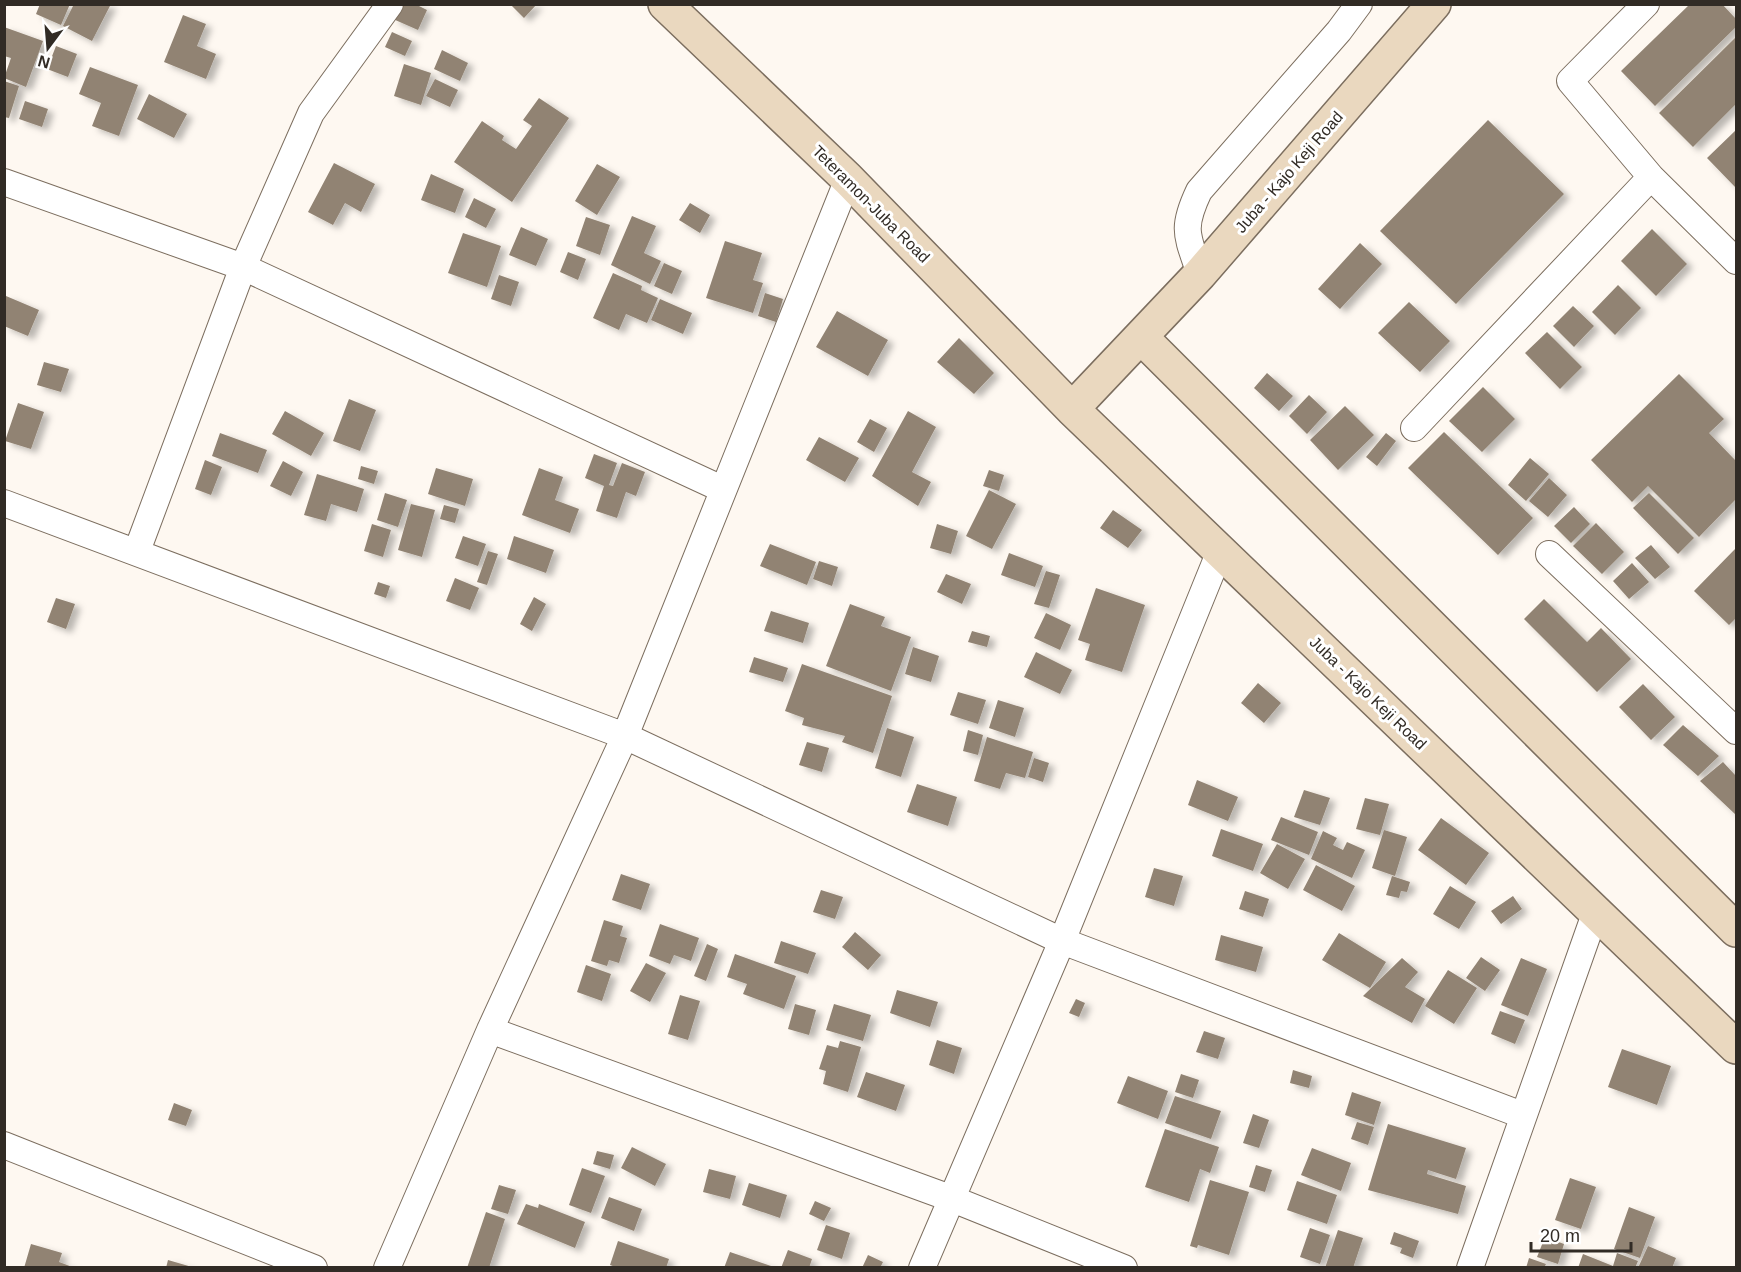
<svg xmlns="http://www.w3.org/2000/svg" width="1741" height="1272" font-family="Arial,sans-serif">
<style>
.building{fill:#918373;filter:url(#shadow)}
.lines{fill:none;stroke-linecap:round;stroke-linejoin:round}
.street-casing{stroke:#7c6e5f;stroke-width:28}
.secondary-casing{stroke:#7c6e5f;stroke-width:36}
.street{stroke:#fff;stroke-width:26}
.secondary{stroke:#ead8bf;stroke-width:33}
.labels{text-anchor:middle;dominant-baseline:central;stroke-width:6;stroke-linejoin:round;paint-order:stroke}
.street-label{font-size:16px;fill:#312b25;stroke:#fff}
</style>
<defs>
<filter id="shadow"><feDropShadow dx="6" dy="4" stdDeviation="3" flood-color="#0004"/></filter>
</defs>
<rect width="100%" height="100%" fill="#fef8f1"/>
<!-- building -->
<path class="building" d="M40 4H70L61 25 36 14Z
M74 4H111L92 41 63 26Z
M399 4H415L427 10 418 30 393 19Z
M510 4H537L524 18Z
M1690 4H1722L1736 19V27L1655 106 1621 71Z
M183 15 206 24 197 46 216 54 206 79 164 62Z
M4 27 43 41 26 87 4 78 11 58 4 56Z
M392 32 412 41 405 56 385 47Z
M1736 37V104L1693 147 1659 113Z
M56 46 77 54 68 77 47 69Z
M442 50 468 63 460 81 434 69Z
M404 64 431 73 421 105 394 96Z
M90 67 138 85 119 136 92 126 101 103 79 94Z
M435 79 458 90 450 107 426 96Z
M4 81 19 86 9 118 4 117Z
M149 94 187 114 174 138 137 119Z
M539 98 569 118 512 202 454 162 482 121 504 136 502 140 516 149 532 126 523 120Z
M25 101 48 109 42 127 19 119Z
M1488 120 1564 194 1456 304 1380 231Z
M1736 130V188L1707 158Z
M334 163 375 184 361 212 345 203 333 225 308 212Z
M597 164 620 177 597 215 575 201Z
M431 174 464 189 455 213 421 200Z
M474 198 496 209 486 228 465 217Z
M690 203 710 215 700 233 679 220Z
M632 216 656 226 644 253 661 261 650 284 611 265Z
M586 217 610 225 600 255 576 246Z
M521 227 548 239 536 266 509 255Z
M1652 229 1687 264 1656 296 1621 261Z
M463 233 501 246 487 287 448 273Z
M725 241 762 253 753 280 763 283 753 313 706 298Z
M1360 243 1382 264 1340 309 1318 289Z
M568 252 586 259 578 280 560 272Z
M664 263 682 271 672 294 654 286Z
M613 273 642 286 641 290 658 298 647 323 626 314 619 330 593 318Z
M499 275 519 282 511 306 491 299Z
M1618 285 1641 308 1615 335 1592 312Z
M765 293 783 299 776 322 758 316Z
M6 296 39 310 28 336 4 326Z
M660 299 692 313 683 334 651 320Z
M1409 302 1450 341 1420 372 1378 333Z
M1573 306 1594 326 1574 347 1553 326Z
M837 311 888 340 868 376 816 347Z
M1547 332 1582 367 1560 389 1525 353Z
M959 338 994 373 974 394 937 362Z
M44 362 69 369 61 392 37 385Z
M1267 373 1293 396 1279 411 1254 388Z
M1679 374 1724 419 1709 433 1736 461V499L1699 537 1648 486 1632 502 1591 460Z
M1483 387 1515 419 1482 452 1449 421Z
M1309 395 1327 412 1307 434 1289 416Z
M349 399 376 410 360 451 333 441Z
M18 403 44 412 31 449 5 441Z
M1345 406 1374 435 1338 470 1310 440Z
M285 411 324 433 311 456 272 434Z
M908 411 936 427 912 472 931 482 918 506 872 476Z
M870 419 887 428 874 452 857 442Z
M1444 432 1533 518 1498 555 1408 468Z
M220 433 267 450 258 473 212 456Z
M1386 433 1396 441 1377 466 1366 457Z
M819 437 859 458 845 482 806 460Z
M594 454 617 463 609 485 613 486 622 463 645 472 636 496 626 492 617 518 596 511 604 486 585 478Z
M1530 458 1549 474 1526 501 1508 485Z
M205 460 222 467 211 495 195 489Z
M283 461 303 472 291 496 270 486Z
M361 466 378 471 374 484 358 479Z
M436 468 473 479 465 506 428 494Z
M539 468 563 477 555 500 579 509 570 533 522 515Z
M989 470 1004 475 999 491 983 486Z
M317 474 364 489 357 512 331 504 326 521 304 515Z
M1549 478 1567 495 1548 517 1529 501Z
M989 490 1016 504 992 549 966 536Z
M385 493 407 500 398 527 377 520Z
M1649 493 1694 538 1678 554 1633 508Z
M411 504 435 510 422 557 398 550Z
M444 505 459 509 455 523 440 519Z
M1574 507 1590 524 1571 543 1554 526Z
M1113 510 1142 530 1128 548 1100 528Z
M1596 523 1624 552 1602 574 1573 546Z
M372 524 391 530 383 557 364 551Z
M937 524 958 531 951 554 930 548Z
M463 536 486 544 478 566 455 558Z
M514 536 554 550 546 573 507 559Z
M770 544 816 562 807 585 760 566Z
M1651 545 1670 567 1655 579 1635 558Z
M1736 548V618L1729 625 1694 591Z
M488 551 498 554 487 585 477 582Z
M1009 553 1043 566 1035 587 1001 575Z
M819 561 838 567 832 586 813 579Z
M1632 563 1649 582 1629 599 1613 581Z
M1046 571 1060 575 1049 608 1034 604Z
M946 574 971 584 962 604 937 592Z
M455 578 479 588 470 610 446 601Z
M378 582 390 586 386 598 374 594Z
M1096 588 1145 605 1122 672 1085 660 1090 644 1078 640Z
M534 597 546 604 532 631 520 624Z
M56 598 75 604 66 629 47 622Z
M1544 599 1587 642 1601 628 1631 659 1597 692 1524 619Z
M850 604 885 617 881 626 911 637 891 691 826 666Z
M771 611 809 623 803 643 764 631Z
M1046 613 1071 625 1060 650 1034 638Z
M972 631 990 636 987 647 968 642Z
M913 647 939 656 931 682 905 674Z
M1036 652 1072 670 1060 694 1024 677Z
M754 657 788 668 783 682 749 672Z
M802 664 892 696 873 753 842 742 845 736 802 725 804 718 785 711Z
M1258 683 1281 703 1264 723 1241 703Z
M1643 684 1675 717 1651 740 1619 707Z
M958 692 986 700 978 724 950 715Z
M998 700 1024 708 1015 737 989 728Z
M1683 725 1719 756 1698 776 1663 745Z
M887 728 914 737 901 777 875 768Z
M968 730 983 735 978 755 963 751Z
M987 737 1033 752 1025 778 1006 773 1000 789 974 781Z
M807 742 829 748 822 772 799 765Z
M1034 758 1049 763 1043 782 1028 777Z
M1723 762 1736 776V815L1700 781Z
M1197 780 1238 797 1228 821 1188 805Z
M917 784 957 797 948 826 907 812Z
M1304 790 1330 798 1320 825 1294 817Z
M1365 798 1389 804 1380 835 1356 829Z
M1281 817 1318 832 1309 855 1271 840Z
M1441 818 1489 853 1466 885 1418 850Z
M1221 829 1263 844 1253 871 1212 856Z
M1384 830 1407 837 1395 876 1372 868Z
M1323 831 1337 838 1333 845 1343 850 1347 842 1365 850 1352 878 1311 859Z
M1277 844 1305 859 1288 889 1260 873Z
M1316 865 1355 886 1342 911 1303 890Z
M1154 868 1183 876 1174 906 1145 897Z
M621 874 650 884 641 910 612 900Z
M1392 876 1410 882 1407 892 1401 891 1399 898 1386 895Z
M1450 886 1476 902 1459 929 1433 914Z
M821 890 843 897 835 919 813 912Z
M1245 891 1269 899 1263 917 1239 909Z
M1513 896 1522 909 1501 924 1491 911Z
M604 920 623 926 620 936 627 938 619 963 609 960 607 966 591 961Z
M660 924 699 938 691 961 674 955 670 964 649 956Z
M855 932 881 955 868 970 842 947Z
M1339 933 1386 962 1370 988 1322 960Z
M1221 935 1263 947 1256 972 1215 960Z
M781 941 816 953 808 974 774 963Z
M707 944 718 949 706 981 694 976Z
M735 954 796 976 784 1009 743 994 747 984 727 977Z
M1481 957 1500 970 1485 991 1466 978Z
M1402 958 1418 972 1405 987 1425 999 1412 1023 1363 996Z
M1521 958 1547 969 1528 1016 1501 1005Z
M646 963 666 973 650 1002 630 991Z
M586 965 611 974 602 1001 577 992Z
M1448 970 1477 988 1454 1024 1425 1006Z
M897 990 938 1002 930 1027 890 1013Z
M680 995 700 1001 688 1040 668 1034Z
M1076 999 1085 1003 1079 1017 1069 1013Z
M795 1004 816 1010 809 1035 788 1029Z
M834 1004 871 1015 863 1041 826 1030Z
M1500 1011 1525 1020 1515 1044 1491 1034Z
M1204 1031 1225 1038 1218 1059 1196 1052Z
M937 1040 962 1048 954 1074 929 1065Z
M840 1041 861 1047 848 1092 823 1084 826 1071 819 1069 827 1045 838 1048Z
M1622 1049 1671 1066 1657 1105 1608 1087Z
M1293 1070 1312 1076 1309 1088 1290 1083Z
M866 1072 905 1085 896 1111 857 1097Z
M1181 1074 1199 1080 1193 1098 1175 1092Z
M1128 1076 1168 1091 1158 1119 1117 1103Z
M1352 1092 1381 1102 1374 1125 1345 1115Z
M1175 1096 1221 1111 1211 1139 1165 1123Z
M174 1103 192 1110 186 1126 168 1120Z
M1253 1114 1269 1120 1259 1148 1243 1143Z
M1357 1122 1374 1127 1368 1145 1351 1139Z
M1388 1124 1466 1148 1456 1179 1428 1170 1427 1174 1466 1186 1458 1214 1368 1190Z
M1165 1129 1219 1147 1210 1173 1200 1169 1189 1202 1145 1187Z
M632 1147 666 1164 655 1186 621 1168Z
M1312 1148 1351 1163 1341 1191 1301 1175Z
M597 1151 614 1155 610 1169 593 1164Z
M1256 1165 1272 1170 1265 1192 1249 1187Z
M582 1168 605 1176 591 1213 569 1205Z
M709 1169 736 1176 730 1199 703 1192Z
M1570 1178 1596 1187 1581 1229 1555 1220Z
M1210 1180 1249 1192 1229 1255 1198 1245 1197 1248 1190 1246Z
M1297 1181 1337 1195 1327 1224 1287 1210Z
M749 1183 787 1195 780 1218 742 1205Z
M499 1185 516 1190 508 1214 491 1209Z
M609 1197 642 1209 634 1231 601 1218Z
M815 1201 831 1208 824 1221 809 1214Z
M526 1204 538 1208 539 1204 585 1222 575 1248 517 1224Z
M1629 1207 1655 1217 1640 1258 1614 1249Z
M486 1212 505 1219 489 1268H467Z
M826 1225 850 1233 842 1259 817 1250Z
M1310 1228 1330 1235 1320 1264 1300 1257Z
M1338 1230 1363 1238 1353 1268H1325Z
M1394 1232 1419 1241 1413 1258 1400 1253 1402 1248 1390 1244Z
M1545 1237 1564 1244 1558 1264 1537 1257Z
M618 1241 669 1259 666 1268H618L610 1265Z
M31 1244 62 1253 59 1262 75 1268H24Z
M1648 1246 1676 1258 1672 1268H1638Z
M788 1250 812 1259 809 1268H781Z
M730 1252 774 1267V1268H724Z
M1617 1253 1638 1261 1635 1268H1578L1583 1254 1613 1266Z
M868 1255 883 1262 880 1268H862Z
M1529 1258 1546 1264 1544 1268H1526Z
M168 1260 192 1267V1268H166Z"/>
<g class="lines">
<defs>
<path id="street" d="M1646 4 1570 81 1651 177
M4 182 243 267 722 489
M1200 274C1187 235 1181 229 1199 191L1339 31 1359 4
M1414 428 1651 177 1736 261
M4 503 625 736 1062 941 1522 1115
M137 551 243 267 311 113 390 4
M1549 554 1736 731
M490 1030 950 1198 1124 1268
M4 1145 314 1268
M387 1268 490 1030 625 736 848 179
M922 1268 1062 941 1220 551
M1470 1268 1596 911"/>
<path id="secondary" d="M665 4 848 179 1072 409 1736 1047
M1141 337 1736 930
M1072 409 1200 274 1434 4"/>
</defs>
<!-- street casing -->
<use href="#street" class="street-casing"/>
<!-- secondary casing -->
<use href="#secondary" class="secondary-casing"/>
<!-- street -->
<use href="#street" class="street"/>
<!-- secondary -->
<use href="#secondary" class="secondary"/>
</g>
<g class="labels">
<!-- street labels -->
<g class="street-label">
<text transform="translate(1289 172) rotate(-49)">Juba - Kajo Keji Road</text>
<text transform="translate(871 204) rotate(45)">Teteramon-Juba Road</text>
<text transform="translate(1368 693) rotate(44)">Juba - Kajo Keji Road</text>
</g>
</g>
<!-- border -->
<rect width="1741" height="1272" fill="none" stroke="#312b25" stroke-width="12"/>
<!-- north arrow -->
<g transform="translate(48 48) rotate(196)" stroke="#ffffff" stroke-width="4.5" paint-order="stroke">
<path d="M0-4.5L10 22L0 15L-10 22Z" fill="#312b25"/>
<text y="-9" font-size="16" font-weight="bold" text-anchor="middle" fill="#312b25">N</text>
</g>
<!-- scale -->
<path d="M1531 1242v9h100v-9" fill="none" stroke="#312b25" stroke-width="3"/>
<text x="1540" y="1242" font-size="18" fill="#312b25" stroke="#ffffff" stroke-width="4.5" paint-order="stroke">20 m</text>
</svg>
